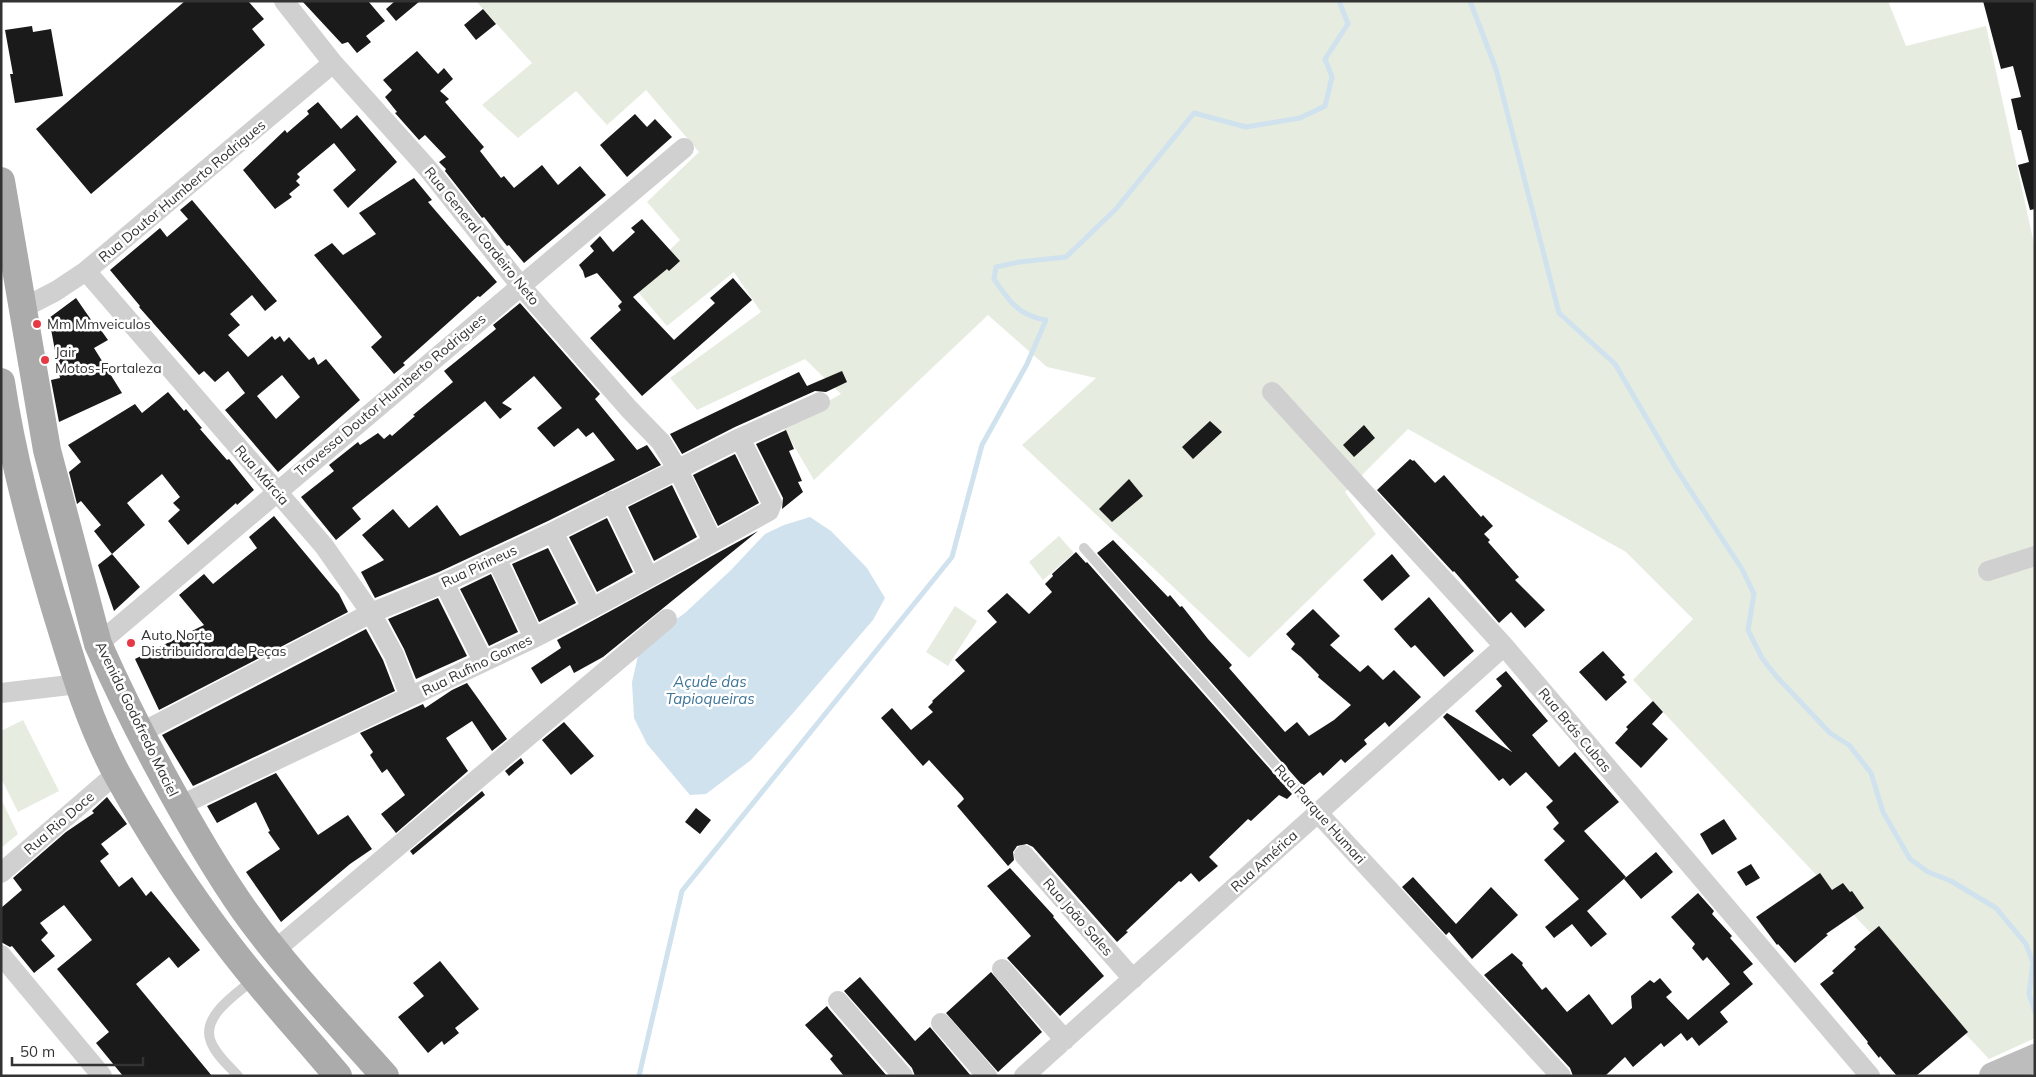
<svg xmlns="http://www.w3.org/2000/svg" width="2036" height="1077" font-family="Mulish,sans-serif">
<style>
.green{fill:#e6ecdf}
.water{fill:#cfe2ee}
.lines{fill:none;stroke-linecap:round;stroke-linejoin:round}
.stream{stroke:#cfe2ee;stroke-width:5}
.building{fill:#1a1a1a;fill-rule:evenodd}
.lane{stroke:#d0d0d0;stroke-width:10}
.street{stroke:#d0d0d0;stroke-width:20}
.secondary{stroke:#bdbdbd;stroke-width:28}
.primary{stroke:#ababab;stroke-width:28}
.poi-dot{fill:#e63946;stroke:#fff;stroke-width:2}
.labels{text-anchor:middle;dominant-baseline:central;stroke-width:5;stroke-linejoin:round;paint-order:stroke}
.street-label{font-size:14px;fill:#333;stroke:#fff}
.poi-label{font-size:14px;fill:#333;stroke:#fff;text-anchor:start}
.water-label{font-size:15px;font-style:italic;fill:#3f7597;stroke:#fff}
</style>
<rect width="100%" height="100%" fill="#fff"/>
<!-- green -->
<path class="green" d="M476 1H1888L1906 46 1986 26 2035 248V1038L1989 1059 1633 680 1693 619 1626 552 1408 429 1345 492 1376 534 1249 658 1022 445 1096 378 1047 367 988 315 814 480 783 427 841 394 805 359 697 410 670 378 761 312 734 272 667 326 633 286 680 240 647 202 699 152 646 90 607 125 576 91 518 138 482 105 532 63Z
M1059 536 1074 553 1043 580 1029 562Z
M955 606 977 621 948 666 926 652Z
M23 720 59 791 18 812 1 778V731Z
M1 799 18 834 1 848Z"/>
<!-- water -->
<path class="water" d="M810 517 831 531 867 568 885 598 873 620 794 712 751 760 706 794 690 795 647 744 634 718 632 682 638 656 654 635 685 613 731 570 765 534 784 525Z"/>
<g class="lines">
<!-- stream -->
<path class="stream" d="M1470 1 1496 69 1559 313 1615 364 1675 467 1742 569 1754 594 1748 630 1762 658 1776 676 1830 733 1849 745 1871 773 1883 812 1910 859 1928 872 1951 881 1996 908 2026 944 2033 963 2029 994 2035 1012
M639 1076 682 891 952 557 982 445 1027 364 1046 320C1019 316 1009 301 994 279L996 267 1019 262 1066 257 1116 209 1194 113 1246 127 1300 118 1325 106 1332 77 1325 59 1348 24 1339 1"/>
</g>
<!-- building -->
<path class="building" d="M185 1H248L264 19 252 29 265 45 91 194 36 129Z
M302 1H368L385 21 366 36 371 42 357 53 348 42 342 44Z
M395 1H420L396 21 386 9Z
M1983 1H2035V209L2030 210 2018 165 2029 162 2021 130H2018L2011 99 2021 97 2013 66 2001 69Z
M483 9 496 24 476 40 464 25Z
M32 26 33 32 51 29 63 96 15 103 10 74H13L5 30Z
M417 51 438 74 444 68 453 79 440 91 449 99 445 102 484 147 480 151 501 178 504 176 514 188 542 165 558 185 580 166 606 195 524 263 509 245 507 246 484 217 482 218 445 171 446 169 439 162 446 157 425 135 419 140 395 113 397 112 385 97 392 90 383 80Z
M318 102 341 129 357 115 397 162 348 208 333 190 356 170 334 143 297 174 300 177 296 181 300 185 289 194 292 197 275 209 243 170 285 130 287 133 309 114 307 111Z
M635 114 647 127 655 119 672 137 627 177 600 145Z
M414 178 432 200 428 202 497 282 480 297 478 296 403 363 405 365 394 374 371 347 382 337 314 255 332 243 343 255 376 234 359 213Z
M192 200 277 301 265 311 252 295 230 314 240 325 228 335 248 357 272 336 275 340 280 336 284 342 289 337 309 360 314 357 318 365 326 359 360 400 278 472 225 410 245 393 228 371 215 382 204 371 199 375 139 307 140 306 110 270 160 228 167 237 188 219 180 210ZM282 375 300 397 276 419 257 396Z
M642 219 680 261 669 271 667 269 633 297 674 340 715 303 710 298 733 278 752 300 642 396 590 338 621 310 618 306 622 302 597 273 585 278 583 271 579 265 594 251 590 246 600 236 613 252 635 232 631 228Z
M76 298 96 327 98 326 108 340 94 348 122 393 59 422 51 380 60 378 49 318Z
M520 303 600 394 595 399 637 450 647 445 661 465 548 521 439 572 375 598 361 572 384 560 362 535 393 509 409 528 437 505 460 536 615 460 593 432 586 437 578 428 554 447 537 428 562 408 534 376 502 403 512 409 500 419 485 401 352 508 361 519 336 540 301 497 334 471 329 465 358 442 360 445 378 433 384 439 390 434 392 436 415 416 413 415 453 382 444 371 496 329 493 325Z
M842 371 847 382 826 392 815 391 735 427 682 454 670 434 799 372 807 386Z
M168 392 184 411 186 409 202 428 200 429 227 460 229 459 254 490 237 505 236 503 188 545 168 521 180 510 173 503 180 497 162 474 127 503 145 525 112 554 140 587 114 611 98 565 112 554 94 531 101 525 81 501 77 504 69 472 81 462 68 445 135 404 142 413Z
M1210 421 1222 432 1193 459 1182 447Z
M1364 425 1375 438 1354 457 1343 445Z
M786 430 794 449 789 451 802 481 798 482 803 492 782 509 783 498 756 444Z
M735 454 759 503 718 526 693 475Z
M1410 459 1413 461 1414 460 1435 483 1444 475 1481 517 1483 515 1493 526 1484 534 1490 540 1488 542 1519 577 1515 580 1545 610 1525 628 1511 612 1499 623 1454 571 1453 572 1377 490Z
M1129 479 1143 496 1112 522 1099 509Z
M672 485 697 537 654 561 628 507Z
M274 516 339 594 348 612 159 710 135 659 204 625 179 595 204 574 213 584 257 548 249 537Z
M607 518 633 572 597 592 569 537Z
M758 531 603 657 574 673 570 665 541 684 531 668 561 648 557 640Z
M1113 540 1168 597 1170 595 1180 607 1182 606 1208 639 1232 665 1229 668 1285 732 1297 722 1309 736 1334 720 1351 705 1318 677 1319 675 1301 657 1291 649 1295 644 1286 634 1313 609 1340 636 1330 645 1360 672 1368 665 1383 680 1394 670 1421 697 1389 727 1385 722 1364 740 1367 744 1345 763 1341 759 1323 776 1320 772 1303 786 1097 553Z
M548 548 576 603 539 622 512 564Z
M1076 552 1086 563 1087 562 1292 794 1287 799 1279 795 1251 821 1248 819 1209 857 1218 866 1199 882 1191 873 1181 882 1179 881 1126 931 1128 932 1117 942 1033 847 1027 844 1017 846 1013 852 1014 860 1008 866 957 806 964 799 962 796 929 760 923 766 881 718 892 708 911 730 933 712 928 707 933 702 932 701 965 671 955 660 997 622 987 611 1007 593 1029 614 1052 592 1045 584 1053 576 1052 574Z
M1392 554 1410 576 1382 601 1363 580Z
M491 574 518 632 489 646 460 589Z
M1429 597 1474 651 1444 677 1415 645 1411 648 1394 629Z
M438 598 467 656 416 679 404 649 388 619Z
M366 629 383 660 395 691 193 786 162 735Z
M1603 651 1625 675 1622 677 1627 682 1606 701 1579 672Z
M1506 671 1548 721 1532 735 1559 767 1575 752 1619 802 1584 831 1626 877 1587 911 1607 934 1591 947 1572 924 1554 938 1545 927 1579 899 1544 860 1565 841 1553 829 1559 823 1546 807 1553 801 1526 772 1510 786 1503 778 1499 781 1443 717 1447 713 1512 752 1475 711 1502 686 1496 679Z
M467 683 507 739 492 751 472 721 446 738 468 771 396 833 381 814 405 795 387 769 382 773 370 755 373 752 360 733 423 704 425 708 452 690Z
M1653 701 1663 712 1652 724 1668 739 1641 768 1615 743 1628 729 1626 727Z
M564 722 594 756 571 775 542 740Z
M521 758 524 763 509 776 505 771Z
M276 773 318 835 348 815 372 849 350 864 281 922 246 872 280 849 268 832 270 831 256 802 217 823 207 806Z
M482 791 485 795 413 855 410 851Z
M107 797 127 824 101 844 109 854 100 861 119 887 132 877 146 896 151 891 200 950 178 968 169 957 136 984 212 1076H123L96 1043 109 1032 57 969 92 940 64 905 40 923 48 933 41 940 55 956 34 973 12 946 10 947 1 942V908L22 890 13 878 66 832 94 813 92 811Z
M696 808 711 820 700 834 685 822Z
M1724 819 1737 839 1712 855 1700 834Z
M1656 852 1673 872 1641 899 1624 879Z
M1751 864 1760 878 1746 886 1737 872Z
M1010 868 1054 916 1053 917 1104 976 1060 1016 1007 958 1031 936 987 886Z
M1820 873 1832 890 1843 883 1850 892 1852 891 1864 908 1826 934 1828 935 1795 963 1778 944 1777 945 1756 917Z
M1413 877 1456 924 1491 887 1518 915 1472 959 1449 932 1446 935 1402 887Z
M1698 893 1714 911 1712 914 1732 936 1730 938 1753 964 1743 972 1753 984 1720 1012 1728 1022 1699 1046 1692 1037 1687 1041 1681 1033 1664 1047 1661 1043 1633 1067 1625 1057 1605 1076H1573L1570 1068 1484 975 1512 953 1523 963 1522 965 1542 990 1546 987 1567 1012 1589 994 1612 1025 1632 1008 1631 996 1650 980 1654 983 1660 978 1672 992 1666 997 1688 1020 1730 984 1707 957 1703 961 1692 948 1695 944 1671 917Z
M1879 926 1968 1032 1916 1076H1897L1880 1056 1879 1058 1867 1043 1868 1042 1820 984 1834 973 1832 971 1856 949 1854 947Z
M440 961 479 1009 455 1028 459 1033 444 1045 442 1041 428 1053 398 1017 424 996 413 983Z
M991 972 1042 1032 998 1072 946 1013Z
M860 977 915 1041 930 1027 971 1076H915L912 1068 844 991Z
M827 1006 829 1009 887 1076H844L830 1059 833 1056 805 1025Z"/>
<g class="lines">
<!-- lane -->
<path class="lane" d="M1084 548 1317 812
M238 1076C229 1066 216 1055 211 1042 200 1016 238 993 254 979"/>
<!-- street -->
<path class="street" d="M284 1 333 63 429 170 520 285 629 409 661 442 678 470 713 542
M86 271 324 546 371 613 394 655 410 697
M23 308 56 291 86 271 333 63
M1272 392 1504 646 1870 1076
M612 501 648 576
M553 532 592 608
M496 558 534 638
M1988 571 2035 556
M444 583 483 661
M98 644 684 148
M1 693 78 684
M140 733 371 613 444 583 553 532 740 438 820 402
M179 806 534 638C614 598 691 554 769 511L772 503 740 438
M1317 812 1561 1076
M1024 855 1133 979
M1 873 117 773
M275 950 667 619
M1 955 102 1076
M1002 969 1065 1040
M838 1001 903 1076
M941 1023 987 1076
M1024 1076 1504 646"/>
<!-- secondary -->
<path class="secondary" d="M1993 1076 2035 1058"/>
<!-- primary -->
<path class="primary" d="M1 181 47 450 98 644C117 687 138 729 160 770 186 818 213 866 244 910 286 969 337 1022 385 1076
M1 382C12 456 32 529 53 601 71 660 87 719 117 774 150 834 187 892 229 946 263 991 302 1033 338 1076"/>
</g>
<!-- markers -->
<g class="poi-dot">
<circle cx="37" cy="324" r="5"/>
<circle cx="45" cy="360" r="5"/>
<circle cx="131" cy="643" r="5"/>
</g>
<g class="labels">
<!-- street labels -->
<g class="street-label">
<text transform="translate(182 191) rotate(-40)">Rua Doutor Humberto Rodrigues</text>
<text transform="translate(482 236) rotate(51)">Rua General Cordeiro Neto</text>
<text transform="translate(390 395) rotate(-40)">Travessa Doutor Humberto Rodrigues</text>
<text transform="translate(262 475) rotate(49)">Rua Márcia</text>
<text transform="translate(479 566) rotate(-25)">Rua Pirineus</text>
<text transform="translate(477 665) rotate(-26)">Rua Rufino Gomes</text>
<text transform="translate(137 719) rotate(64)">Avenida Godofredo Maciel</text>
<text transform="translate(1575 730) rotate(50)">Rua Brás Cubas</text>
<text transform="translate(1320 814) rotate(48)">Rua Parque Humari</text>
<text transform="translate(59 823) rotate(-41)">Rua Rio Doce</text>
<text transform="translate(1264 861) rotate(-42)">Rua América</text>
<text transform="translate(1078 917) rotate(49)">Rua João Sales</text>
</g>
<!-- poi labels -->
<g class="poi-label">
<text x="47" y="324">Mm Mmveiculos</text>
<text x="55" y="352">Jair<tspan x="55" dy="16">Motos-Fortaleza</tspan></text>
<text x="141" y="635">Auto Norte<tspan x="141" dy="16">Distribuidora de Peças</tspan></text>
</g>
<!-- water labels -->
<g class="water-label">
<text x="710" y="681">Açude das<tspan x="710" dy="17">Tapioqueiras</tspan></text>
</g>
</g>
<!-- border -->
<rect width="2036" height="1077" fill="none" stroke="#333333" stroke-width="5"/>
<!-- scale -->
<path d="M12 1057v8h131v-8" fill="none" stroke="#333333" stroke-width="2.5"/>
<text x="20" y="1057" font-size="15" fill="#333333" stroke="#ffffff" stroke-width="4" paint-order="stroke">50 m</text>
</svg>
